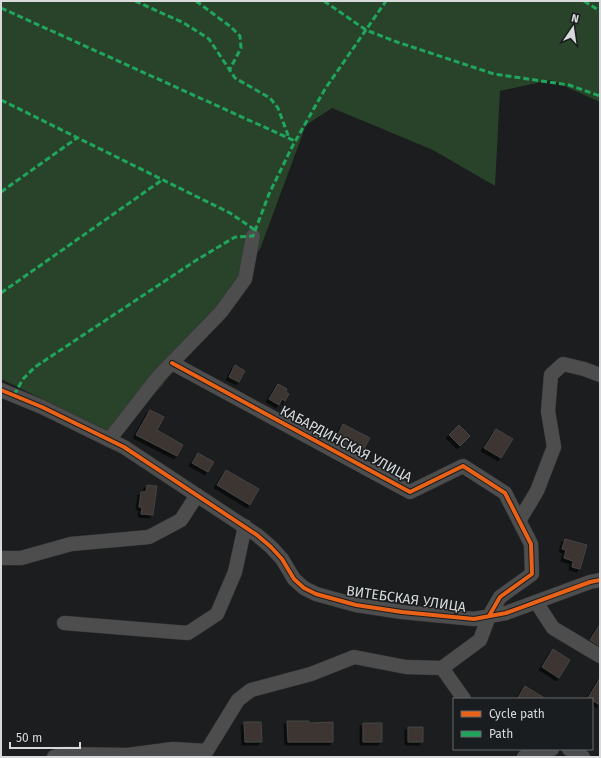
<svg xmlns="http://www.w3.org/2000/svg" width="601" height="758" font-family="'Fira Sans',sans-serif">
<style>
.green{fill:#284329}
.building{fill:#3c3430;stroke:#444;filter:url(#shadow)}
.lines{fill:none;stroke-linecap:round;stroke-linejoin:round}
.minor-casing{stroke:#363738;stroke-width:15}
.minor{stroke:#4d4d4e;stroke-width:14}
.quiet{stroke:#20a55d;stroke-width:3;stroke-dasharray:6 3;stroke-linecap:butt}
.cycleway-casing{stroke:#1a1d1f;stroke-width:6}
.cycleway{stroke:#ea6118;stroke-width:4}
.labels{text-anchor:middle;dominant-baseline:central;stroke-width:3;stroke-linejoin:round;paint-order:stroke}
.street-label{font-size:14px;fill:#d7d9db;stroke:#1a1d1f}
</style>
<defs>
<filter id="shadow"><feDropShadow dx="-3" dy="3" stdDeviation="0" flood-color="#0009"/></filter>
</defs>
<rect width="100%" height="100%" fill="#1b1d1e"/>
<!-- green -->
<path class="green" d="M1 1H600V102L551 80 500 91 495 186 433 150 332 108 306 125 260 249 161 387 114 434 1 379Z"/>
<!-- building -->
<path class="building" d="M235 365 245 371 239 382 229 377Z
M278 384 287 389 286 392 289 394 285 401 282 399 279 405 269 399Z
M150 410 164 417 157 430 183 445 177 456 136 435Z
M343 424 370 438 361 454 335 440Z
M459 425 470 436 460 446 449 435Z
M496 429 513 439 501 458 484 448Z
M198 453 214 462 208 472 192 463Z
M226 470 259 489 250 505 217 485Z
M147 485 157 486 153 515 141 514 142 507H139L141 492H146Z
M565 539 587 545 580 569 572 567 573 561 564 558 566 550 562 549Z
M600 624V646L590 640Z
M553 649 570 660 559 678 542 667Z
M600 678V705L592 700V699L588 698Z
M525 686 546 699H517Z
M287 721H309L310 723 333 722V742H288Z
M244 722H261L262 742H245Z
M363 723H382V742H363Z
M408 727H423V742H408Z"/>
<g class="lines">
<defs>
<path id="minor" d="M172 363 410 492 463 466 505 493 531 544 532 574 500 597 489 616 480 640 442 668 464 699
M1 390 42 407 124 447 257 535 271 547 282 559 294 579 304 588 316 594 356 605 402 612 474 619 506 613 590 582 600 580
M109 440 158 377 221 312 245 279 253 236
M519 521 537 491 554 447 548 411 551 375 563 364 584 369 600 375
M1 558H21L71 544 149 537 181 520 197 495
M536 602 553 628 600 656
M64 623 188 633 217 614 235 572 245 526
M569 749 583 757
M54 757 64 754 128 755 173 749 206 751
M203 757 238 700 251 690 311 674 354 657 406 667 442 668
M524 757 543 750 552 749"/>
</defs>
<!-- minor casing -->
<use href="#minor" class="minor-casing"/>
<!-- minor -->
<use href="#minor" class="minor"/>
<!-- quiet -->
<path class="quiet" d="M135 1 184 23 209 39 235 78 270 98 278 108 289 138
M196 1 231 27 240 36 241 48 230 69
M324 1 366 30 397 42 494 74 569 85 600 96
M584 1 600 11
M1 8 295 141
M1 100 230 213 255 230
M1 192 77 138
M1 293 162 180
M14 395 23 379 35 367 195 261 235 237 253 236 269 194 292 147 325 89 386 1"/>
<defs>
<path id="cycleway" d="M172 363 410 492 463 466 505 493 531 544 532 574 500 597 489 616
M1 390 42 407 124 447 257 535 271 547 282 559 294 579 304 588 316 594 356 605 402 612 474 619 506 613 590 582 600 580"/>
</defs>
<!-- cycleway casing -->
<use href="#cycleway" class="cycleway-casing"/>
<!-- cycleway -->
<use href="#cycleway" class="cycleway"/>
</g>
<g class="labels">
<!-- street labels -->
<g class="street-label">
<text transform="translate(346 444) rotate(28)">КАБАРДИНСКАЯ УЛИЦА</text>
<text transform="translate(406 599) rotate(8)">ВИТЕБСКАЯ УЛИЦА</text>
</g>
</g>
<!-- border -->
<rect width="601" height="758" fill="none" stroke="#d7d9db" stroke-width="4"/>
<!-- legend -->
<rect x="453" y="698" width="140" height="52" fill="#1a1d1f" stroke="#66686a"/>
<rect x="461" y="711" width="20" height="6" fill="#ea6118" stroke="#66686a"/>
<text x="489" y="718" font-size="12" fill="#d7d9db">Cycle path</text>
<rect x="461" y="731" width="20" height="6" fill="#20a55d" stroke="#66686a"/>
<text x="489" y="738" font-size="12" fill="#d7d9db">Path</text>
<!-- north arrow -->
<g transform="translate(573 28) rotate(13)" stroke="#1a1d1f" stroke-width="3" paint-order="stroke">
<path d="M0-3L7 15L0 10L-7 15Z" fill="#d7d9db"/>
<text y="-6" font-size="11" font-weight="bold" text-anchor="middle" fill="#d7d9db">N</text>
</g>
<!-- scale -->
<path d="M10 742v6h70v-6" fill="none" stroke="#d7d9db" stroke-width="2"/>
<text x="16" y="742" font-size="12" fill="#d7d9db" stroke="#1a1d1f" stroke-width="3" paint-order="stroke">50 m</text>
</svg>
